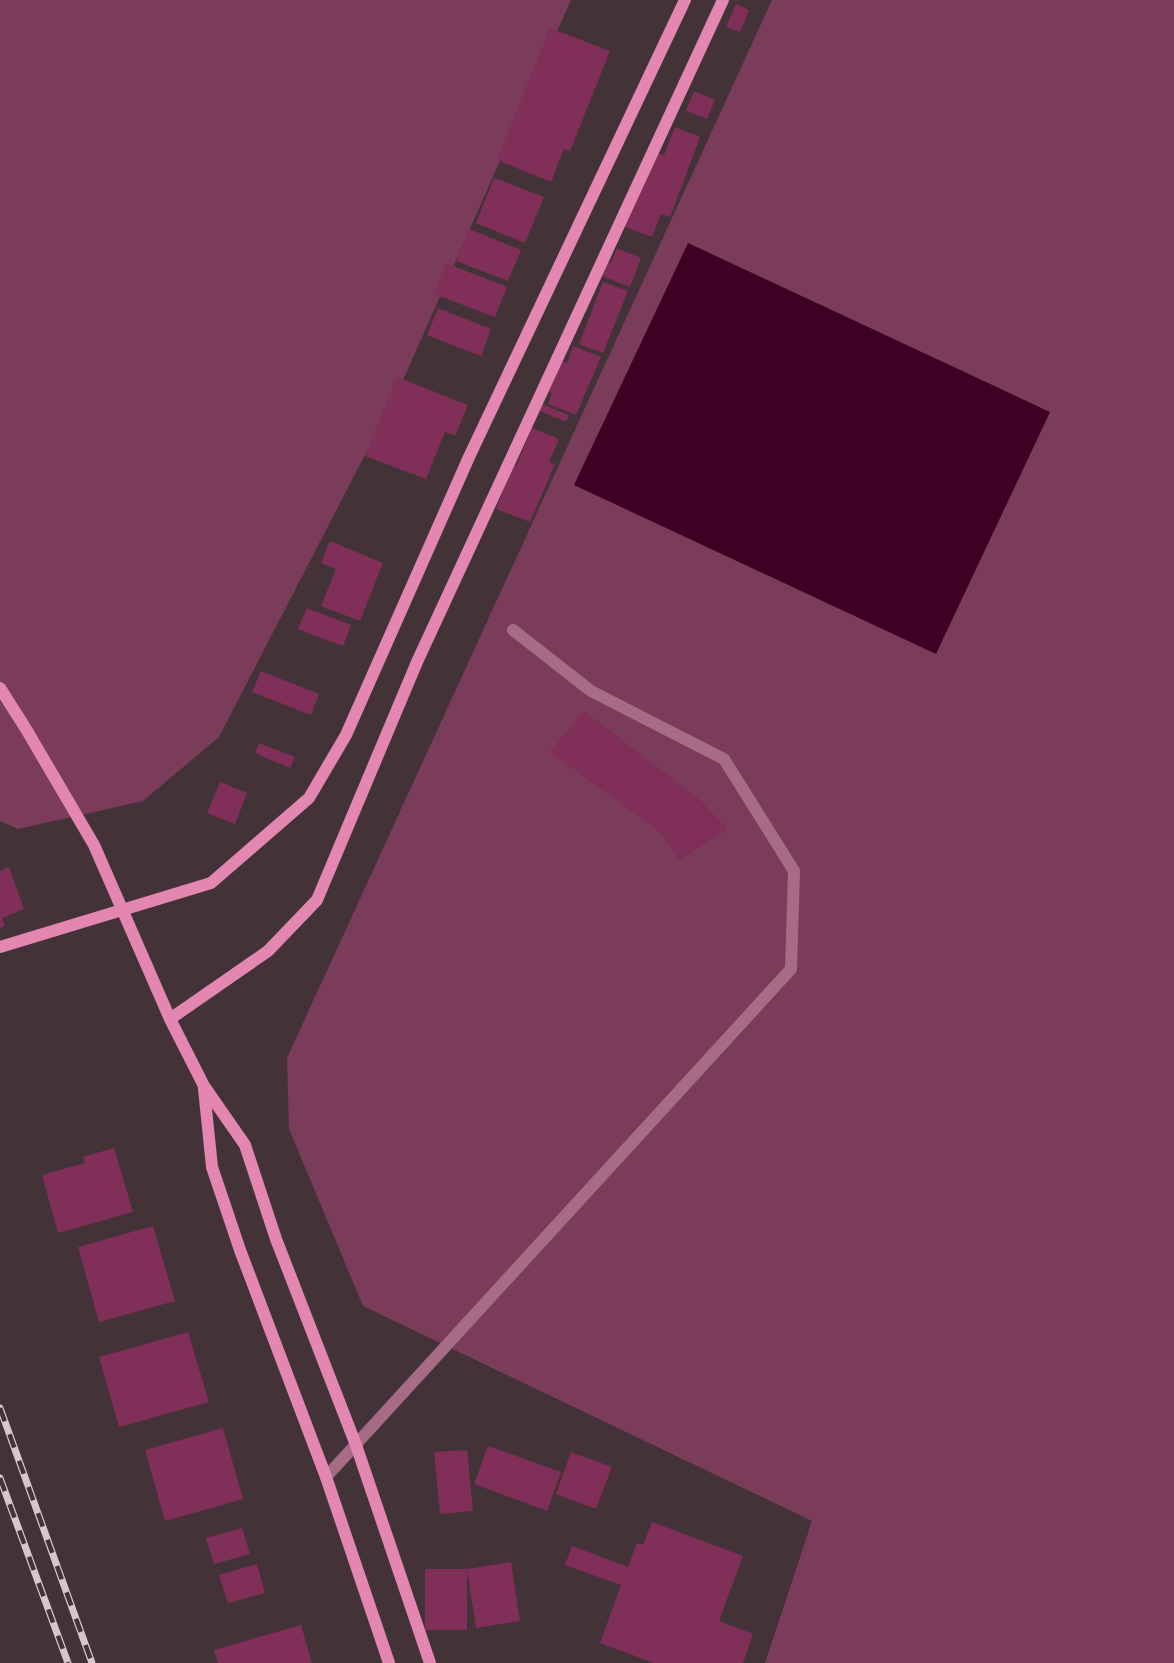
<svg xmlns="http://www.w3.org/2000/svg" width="1174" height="1663" font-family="'PT Sans',sans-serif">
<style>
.green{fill:#7a3c59}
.water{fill:#3e0124}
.building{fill:#802f58}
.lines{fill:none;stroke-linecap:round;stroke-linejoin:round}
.lane{stroke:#a66c85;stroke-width:12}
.secondary{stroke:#e387b1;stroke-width:12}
.rail-casing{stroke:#d4c7cd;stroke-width:7}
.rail{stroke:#443239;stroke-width:4.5;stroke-dasharray:14;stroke-linecap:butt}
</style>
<rect width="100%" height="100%" fill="#443239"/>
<!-- green -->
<path class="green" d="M0 0H571L400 387 219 737 143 801 18 829 0 821Z
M772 0H1174V1663H765L812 1521 363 1306 289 1129 287 1058Z"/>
<!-- water -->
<path class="water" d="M688 243 1050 412 936 654 574 485Z"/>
<!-- building -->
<path class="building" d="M736 4 749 10 740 32 726 27Z
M550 28 610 51 570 151 564 149 551 182 497 160Z
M694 91 715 100 707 119 686 111Z
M675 127 700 137 670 217 661 214 652 237 623 226 639 186 643 188 657 153 664 155Z
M494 178 544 197 525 243 476 223Z
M469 229 521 250 508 281 456 261Z
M617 248 641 258 630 287 602 276 608 262 611 263Z
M446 263 507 287 495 317 434 294Z
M603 282 628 291 603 353 579 344Z
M438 308 491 329 481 356 427 335Z
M573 346 601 357 576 415 548 404 552 393 549 392 561 360 567 363Z
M397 377 468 405 455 436 445 432 426 479 365 456Z
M542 404 569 415 566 422 540 411Z
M532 428 559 439 549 462 555 464 530 522 496 509 513 466H516Z
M330 541 383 563 360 621 321 606 336 569 321 563Z
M307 608 351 625 343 646 298 629Z
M261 671 319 694 311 715 252 692Z
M584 711 699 799 728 829 679 860 660 832 550 752Z
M259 743 295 757 290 768 255 753Z
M220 782 247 793 235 824 207 813Z
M9 867 24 909 2 918 5 926 0 928V871Z
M114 1148 133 1212 58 1233 42 1175 85 1163 83 1157Z
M153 1226 175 1301 99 1322 78 1247Z
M188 1332 209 1402 119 1427 99 1357Z
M223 1428 243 1499 165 1521 145 1450Z
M488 1446 561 1472 547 1511 474 1484Z
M467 1450 473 1511 440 1514 434 1452Z
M571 1452 612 1467 596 1509 556 1494Z
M652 1522 743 1556 719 1621 753 1634 743 1663H654L600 1643 621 1585 565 1565 572 1546 628 1567 637 1543 643 1545Z
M242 1528 250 1554 214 1564 206 1538Z
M511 1562 520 1621 476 1628 467 1569Z
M257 1564 265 1593 228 1603 219 1575Z
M425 1569H467V1630H425Z
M301 1625 312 1663H218L214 1650Z"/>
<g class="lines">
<!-- lane -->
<path class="lane" d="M326 1477 791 969 794 871 724 759 591 691 513 630"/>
<!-- secondary -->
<path class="secondary" d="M0 688 26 729 94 845 170 1019 204 1086 245 1145 276 1239 356 1445 430 1663
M0 947 211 883 309 798 346 735 469 457 685 0
M170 1019 268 951 317 900 417 662 723 0
M204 1089 212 1167 240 1250 326 1477 389 1663"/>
<defs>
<path id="rail" d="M0 1408 92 1663
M0 1478 68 1663"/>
</defs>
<!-- rail casing -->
<use href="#rail" class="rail-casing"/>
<!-- rail -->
<use href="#rail" class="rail"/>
</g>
</svg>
